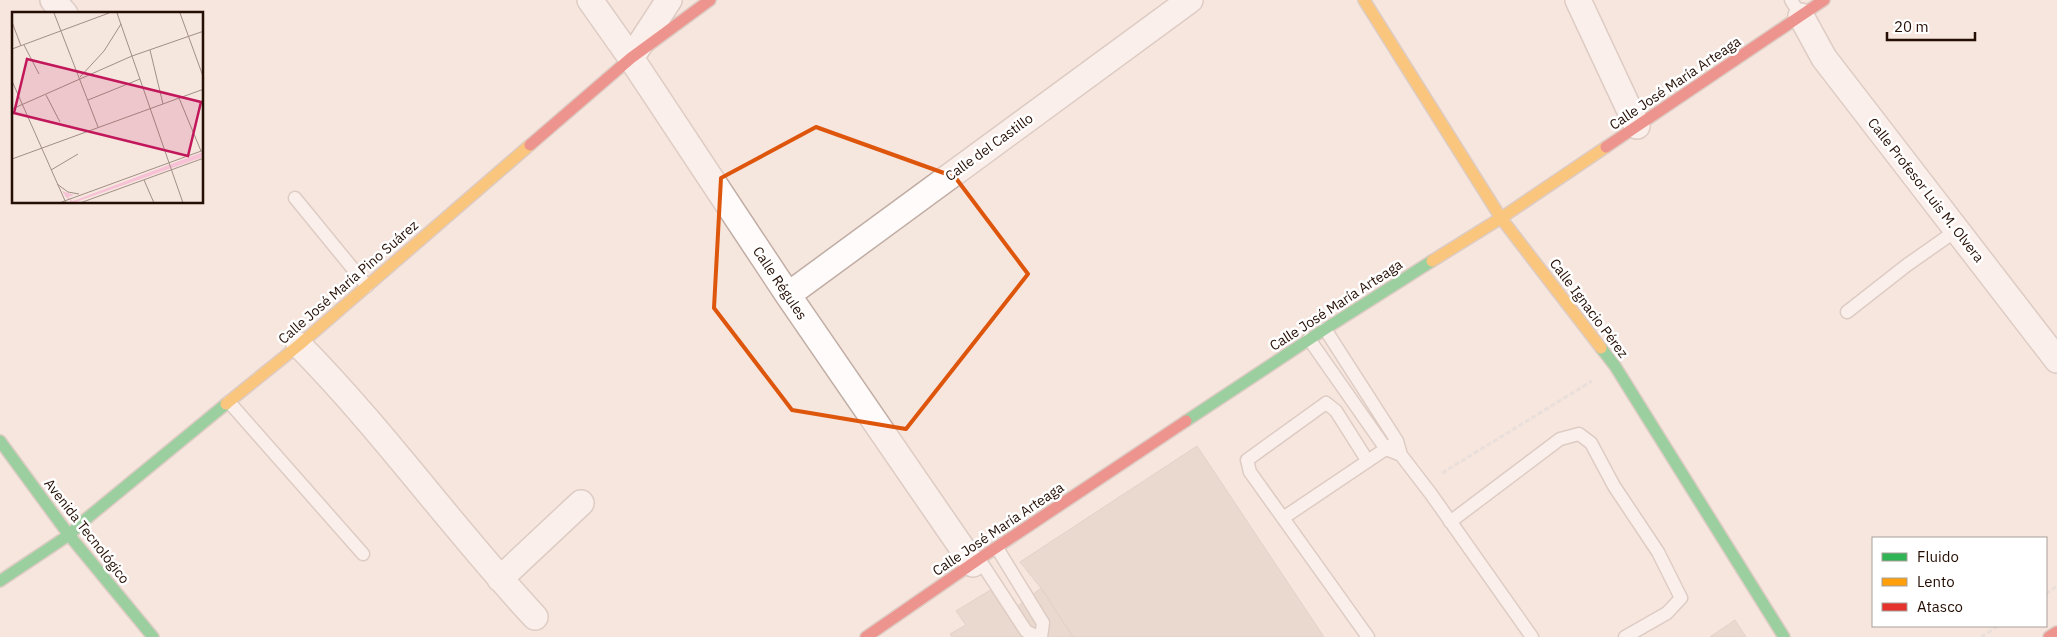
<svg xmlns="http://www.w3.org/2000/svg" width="2057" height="637" font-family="'IBM Plex Sans',sans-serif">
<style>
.building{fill:#dac9bb;stroke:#cabaac}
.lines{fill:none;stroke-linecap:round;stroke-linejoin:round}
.lane-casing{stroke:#c0ada4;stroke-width:15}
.street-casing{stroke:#c0ada4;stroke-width:28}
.fast-casing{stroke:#c0ada4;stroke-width:14}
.slow-casing{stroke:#c0ada4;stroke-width:14}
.jam-casing{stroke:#c0ada4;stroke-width:14}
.path{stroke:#dcd7d4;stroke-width:3;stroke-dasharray:5 2.5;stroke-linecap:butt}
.lane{stroke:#fefbfa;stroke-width:12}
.street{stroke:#fefbfa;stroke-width:25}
.fast{stroke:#30b455;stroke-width:11}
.slow{stroke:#ff9f0a;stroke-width:11}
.jam{stroke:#e5322d;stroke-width:11}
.marked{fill:none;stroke:#de550c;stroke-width:4;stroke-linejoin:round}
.labels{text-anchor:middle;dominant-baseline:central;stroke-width:5;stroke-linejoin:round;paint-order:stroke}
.street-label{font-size:14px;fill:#250e03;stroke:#fff}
.inset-road{fill:none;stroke:#a29086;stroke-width:1}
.view{fill:#c2185b;fill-opacity:0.15;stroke:#c2185b;stroke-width:2.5}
.inset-edge{fill:none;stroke:#250e03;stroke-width:2.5}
</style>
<rect width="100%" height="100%" fill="#f5e6de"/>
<!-- building -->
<path class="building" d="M1197 446 1324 637H1073L1041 588 1020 562Z
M1041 588 1073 637H952L950 634 966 625 956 611 992 589 1009 613Z
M1735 620 1746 637H1710Z"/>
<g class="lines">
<defs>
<path id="lane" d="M1791 0 1801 16
M295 198 367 286
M1847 312 1907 265 1957 230
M1325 329 1397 441 1401 455 1431 494 1532 637
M1309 339 1386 449 1401 455
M229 402 363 554
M1367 460 1336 411 1326 403 1247 460 1250 472 1368 637
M1283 518 1393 444
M1450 522 1560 439 1579 434 1591 443 1614 486 1658 552 1681 598 1667 613 1625 637
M997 548 1043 623 1041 637
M979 559 1026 631 1038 637"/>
<path id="street" d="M53 0 65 14
M590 0 631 58 788 295 973 564
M1578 0 1637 126
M1801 16 1824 58 2057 360
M635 52 669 0
M788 295 1190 0
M299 345C383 430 453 529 535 617
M500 579 581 503"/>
<path id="fast" d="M1601 348 1615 366 1784 637
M1186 421 1325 329 1432 261
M0 441 69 535 153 637
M0 581 69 535 86 519 226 404"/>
<path id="slow" d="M1364 0 1501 218 1601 348
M1432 261 1501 218 1606 147
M226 404 299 345 530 145"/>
<path id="jam" d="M530 145 631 58 710 0
M1606 147 1824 0
M866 637 979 559 1186 421
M2049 637 2057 632"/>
</defs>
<!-- lane casing -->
<use href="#lane" class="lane-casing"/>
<!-- street casing -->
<use href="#street" class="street-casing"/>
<!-- fast casing -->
<use href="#fast" class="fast-casing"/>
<!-- slow casing -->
<use href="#slow" class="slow-casing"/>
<!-- jam casing -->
<use href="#jam" class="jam-casing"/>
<!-- path -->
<path class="path" d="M1442 473 1592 381
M2046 594 2057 586
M1981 637 1998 626"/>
<!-- lane -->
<use href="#lane" class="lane"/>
<!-- street -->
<use href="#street" class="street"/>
<!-- fast -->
<use href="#fast" class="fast"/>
<!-- slow -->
<use href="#slow" class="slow"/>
<!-- jam -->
<use href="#jam" class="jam"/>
</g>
<!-- marked area -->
<path d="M0 0H2057V637H0ZM816 127 955 177 1028 274 906 429 792 410 714 308 721 178Z" fill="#f5e6de" fill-opacity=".55" fill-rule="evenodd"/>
<path class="marked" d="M816 127 955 177 1028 274 906 429 792 410 714 308 721 178Z"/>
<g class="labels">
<!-- street labels -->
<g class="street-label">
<text transform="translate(1675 83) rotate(-34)">Calle José María Arteaga</text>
<text transform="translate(989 147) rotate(-36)">Calle del Castillo</text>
<text transform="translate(1926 190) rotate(52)">Calle Profesor Luis M. Olvera</text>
<text transform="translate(348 282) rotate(-41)">Calle José María Pino Suárez</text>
<text transform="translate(780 283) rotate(56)">Calle Régules</text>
<text transform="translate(1336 305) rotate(-33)">Calle José María Arteaga</text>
<text transform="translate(1589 308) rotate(53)">Calle Ignacio Pérez</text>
<text transform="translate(998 529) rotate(-34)">Calle José María Arteaga</text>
<text transform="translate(87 531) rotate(52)">Avenida Tecnológico</text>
</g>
</g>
<!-- overview -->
<g transform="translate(12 12)">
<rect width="191" height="191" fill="#f5e6de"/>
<path d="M191 140V145L61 191H56L59 189 54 185 50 179 62 183 56 185 61 189Z" fill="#f7c2d6"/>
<path class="inset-road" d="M42 1 86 115M105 1 171 191M168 1 192 67M0 10 9 34M12 33 27 62M0 37 97 1M138 38 151 92M68 65 92 39 109 12M0 69 54 191M34 83 48 110M167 86 189 139M76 88 128 67M0 97 120 44 192 19M0 147 192 77M39 158 66 142M132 168 142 191M45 172 56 180 67 182M47 191 192 138M68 191 192 146"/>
<path class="view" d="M15 47 189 90 176 144 2 101Z"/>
<rect width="191" height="191" class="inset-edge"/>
</g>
<!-- legend -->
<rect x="1872" y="537" width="175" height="90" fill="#ffffff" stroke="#a89f9a"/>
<rect x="1882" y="553" width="25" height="8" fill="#30b455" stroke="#a89f9a"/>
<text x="1917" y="562" font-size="15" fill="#250e03">Fluido</text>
<rect x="1882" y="578" width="25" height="8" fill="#ff9f0a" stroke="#a89f9a"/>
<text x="1917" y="587" font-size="15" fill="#250e03">Lento</text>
<rect x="1882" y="603" width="25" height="8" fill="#e5322d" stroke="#a89f9a"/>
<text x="1917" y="612" font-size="15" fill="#250e03">Atasco</text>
<!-- scale -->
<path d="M1887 32v8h88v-8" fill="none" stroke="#250e03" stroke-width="2.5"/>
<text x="1894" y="32" font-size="15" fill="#250e03" stroke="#ffffff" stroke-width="4" paint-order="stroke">20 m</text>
</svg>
